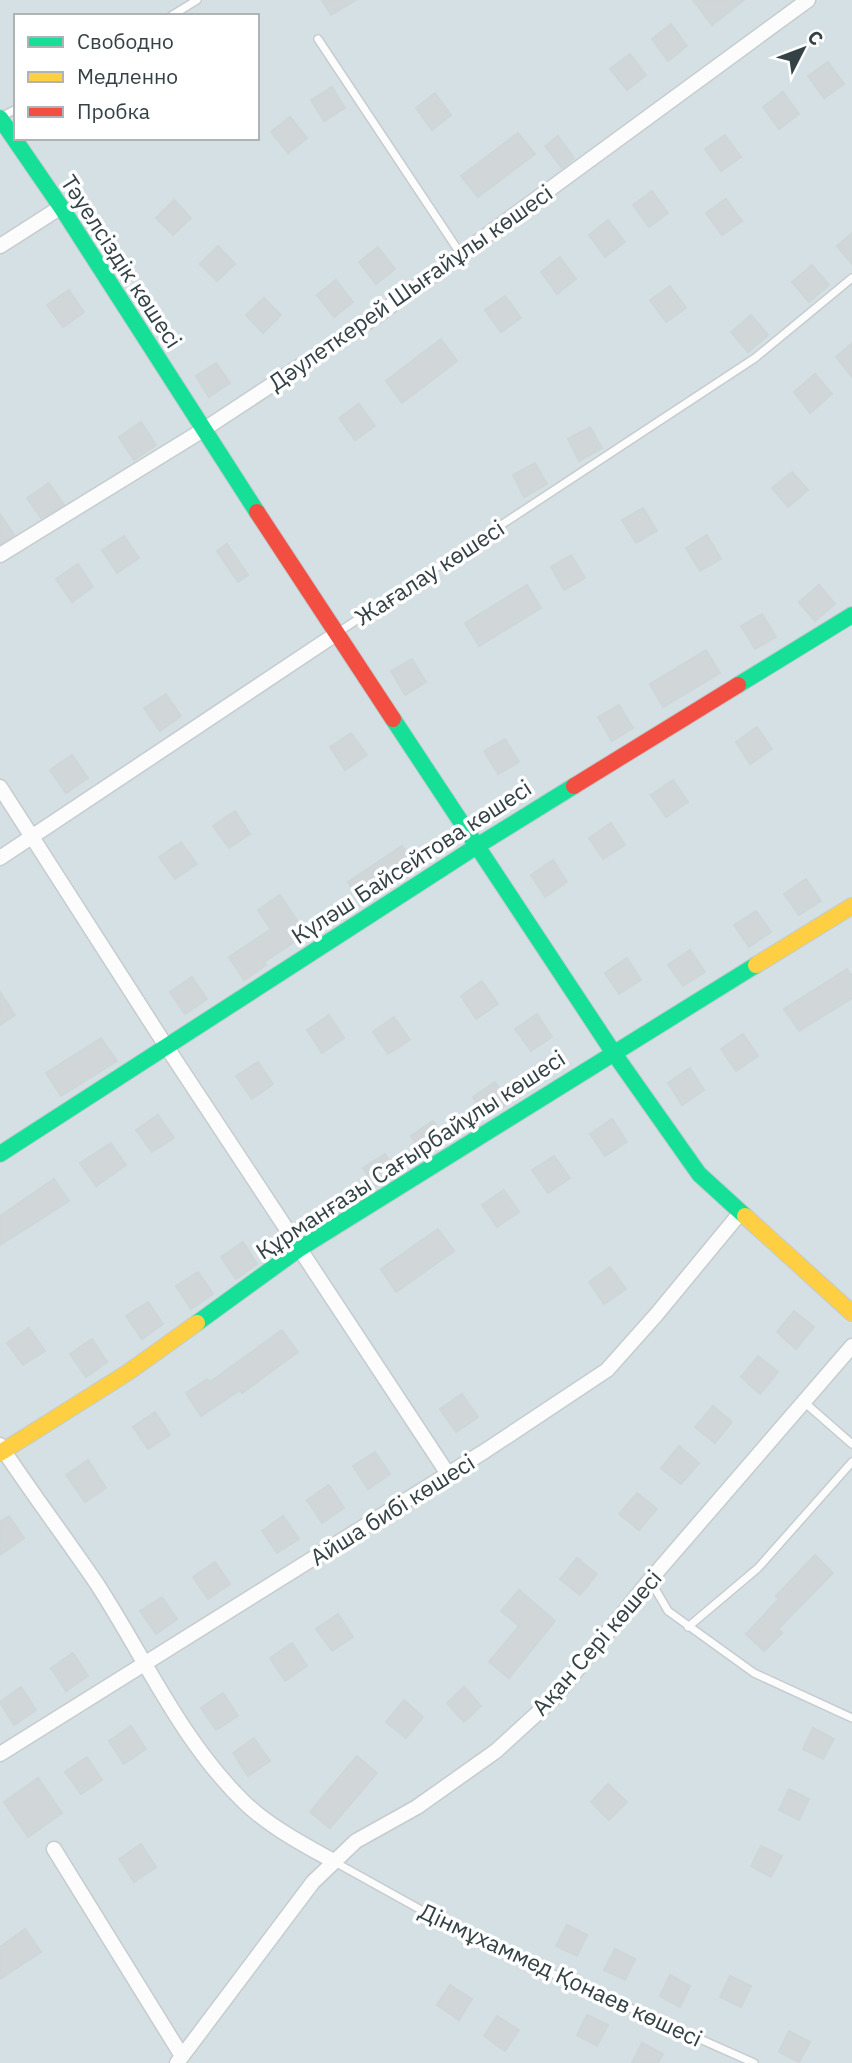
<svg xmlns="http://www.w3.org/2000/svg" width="852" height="2063" font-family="'IBM Plex Sans',sans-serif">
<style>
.residential{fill:#d5e0e4;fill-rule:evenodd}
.building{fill:#d1d7d9;stroke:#ced6d8;stroke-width:2}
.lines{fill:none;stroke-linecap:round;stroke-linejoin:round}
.lane-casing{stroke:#c6ccce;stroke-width:10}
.street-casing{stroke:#c6ccce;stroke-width:17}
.fast-casing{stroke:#c1ccd1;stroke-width:18}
.slow-casing{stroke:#c1ccd1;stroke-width:18}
.jam-casing{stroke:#c1ccd1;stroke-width:18}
.lane{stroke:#fcfcfd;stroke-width:7}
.street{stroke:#fcfcfd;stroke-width:14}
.fast{stroke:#16e098;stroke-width:16}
.slow{stroke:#ffcf43;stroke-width:16}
.jam{stroke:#f24e42;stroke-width:16}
.labels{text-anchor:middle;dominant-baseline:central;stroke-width:7;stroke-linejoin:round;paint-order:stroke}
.street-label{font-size:23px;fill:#344246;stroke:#fff}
</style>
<rect width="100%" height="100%" fill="#e8eef0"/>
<!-- residential -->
<path class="residential" d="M0 0H852V2063H0ZM16 16H257V138H16Z"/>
<!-- building -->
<path class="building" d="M322 0H356L331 15Z
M693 0H744L712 25Z
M671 24 687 46 668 61 652 39Z
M630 54 646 75 627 90 610 69Z
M828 62 844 84 824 98 808 76Z
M332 87 345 108 324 121 311 100Z
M783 92 799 114 779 129 763 107Z
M435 93 451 115 432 130 416 108Z
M290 117 307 138 288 153 271 132Z
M518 133 535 154 478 197 461 176Z
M725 135 741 157 721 171 705 149Z
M558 136 574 158 562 168 545 146Z
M652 191 668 213 649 227 633 205Z
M726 199 742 221 722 235 706 213Z
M174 200 191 218 173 235 156 218Z
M608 220 625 242 605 257 589 235Z
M852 233V264L837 246Z
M218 246 235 264 217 281 200 264Z
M378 247 395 269 376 284 359 262Z
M560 257 576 279 557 294 541 272Z
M812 265 829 285 809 302 792 282Z
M336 280 353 302 334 317 317 295Z
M670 286 686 308 666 322 650 300Z
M69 290 84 312 63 327 47 305Z
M505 296 521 318 501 332 485 310Z
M264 298 281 315 263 333 246 315Z
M751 315 768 335 748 352 731 332Z
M441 339 457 361 402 403 386 381Z
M852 343V377L836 357Z
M216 363 230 383 209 397 196 376Z
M815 374 832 394 810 413 794 392Z
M359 404 375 426 355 440 339 418Z
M141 422 156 445 134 460 119 437Z
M590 427 602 448 579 461 568 439Z
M535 463 547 484 524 497 513 475Z
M792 472 808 490 788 507 772 488Z
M49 483 64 505 41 518 27 498Z
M643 508 657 531 636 543 622 520Z
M0 514 14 535 0 544Z
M707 535 721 559 700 571 686 548Z
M124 536 139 558 117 573 102 550Z
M227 544 248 575 238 582 217 551Z
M571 555 585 578 564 590 551 567Z
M78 564 93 587 72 602 56 579Z
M527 585 541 608 479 646 465 623Z
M819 585 835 604 815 621 799 602Z
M762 614 776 637 755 649 741 626Z
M706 650 720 673 663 707 650 684Z
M412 659 426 682 405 695 391 671Z
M166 694 181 716 160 731 144 708Z
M619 705 633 728 612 741 598 717Z
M757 727 772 749 750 764 736 742Z
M351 733 367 755 345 770 330 747Z
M505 739 519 762 498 774 484 751Z
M72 755 88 778 66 793 50 770Z
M673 780 688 802 666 817 651 795Z
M235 811 250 834 229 848 213 826Z
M611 823 625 845 603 859 589 838Z
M181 842 197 864 175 879 159 857Z
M402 846 417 868 363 904 348 882Z
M553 860 567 882 545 897 531 875Z
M806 879 821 901 799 915 784 894Z
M280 895 306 934 264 962 266 965 244 980 229 957 271 929 258 910Z
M756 911 771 932 749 947 734 925Z
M690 950 705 972 683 986 668 965Z
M627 958 641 980 619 994 605 973Z
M847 969 852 976V998L799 1031 784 1009Z
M192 977 207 999 185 1014 170 992Z
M482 981 498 1004 476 1019 461 996Z
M0 992 15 1015 0 1025Z
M537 1014 552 1037 531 1051 515 1029Z
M329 1015 344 1038 322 1053 307 1030Z
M394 1017 410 1040 388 1054 373 1032Z
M743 1034 758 1056 736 1071 721 1049Z
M101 1038 117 1061 61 1096 46 1073Z
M258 1062 273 1084 252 1099 236 1076Z
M690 1068 704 1090 682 1105 668 1083Z
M495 1082 509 1103 487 1117 473 1097Z
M158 1115 174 1138 152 1152 136 1130Z
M612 1119 627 1142 605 1156 590 1134Z
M433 1121 447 1142 425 1156 411 1136Z
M111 1143 126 1165 96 1186 80 1163Z
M385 1154 397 1173 375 1187 363 1168Z
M554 1156 570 1178 548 1193 532 1170Z
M54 1179 69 1201 0 1245V1216Z
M504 1190 519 1212 497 1227 482 1205Z
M438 1229 454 1251 396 1292 381 1269Z
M243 1242 257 1264 236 1279 221 1257Z
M610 1267 626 1289 604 1304 589 1282Z
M198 1272 213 1294 191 1309 176 1286Z
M148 1302 163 1324 142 1339 126 1316Z
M794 1311 814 1327 796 1349 777 1332Z
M29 1328 45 1351 23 1365 7 1343Z
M282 1330 298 1352 242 1393 240 1390 201 1416 186 1393 207 1379 210 1382Z
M92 1339 107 1362 86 1377 70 1354Z
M758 1356 778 1372 760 1394 741 1377Z
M462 1394 478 1417 456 1432 440 1409Z
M713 1406 732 1422 715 1443 695 1427Z
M155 1412 170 1435 148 1449 133 1427Z
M679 1446 699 1463 681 1484 661 1468Z
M375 1452 390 1474 368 1489 353 1466Z
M88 1460 106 1488 85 1502 66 1475Z
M329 1485 344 1508 322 1523 307 1500Z
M637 1493 657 1509 639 1530 619 1514Z
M9 1516 24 1538 0 1555V1522Z
M283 1516 299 1539 277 1553 262 1531Z
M815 1555 833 1573 778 1629 782 1633 764 1651 746 1634 779 1599 776 1596Z
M577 1558 597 1574 580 1595 560 1579Z
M215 1562 230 1584 208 1599 193 1577Z
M519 1590 555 1621 509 1678 489 1662 519 1626 501 1611Z
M162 1597 177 1619 156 1634 140 1611Z
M338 1614 353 1637 332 1651 316 1629Z
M292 1643 307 1666 285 1681 270 1658Z
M73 1653 88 1676 66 1691 51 1668Z
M21 1687 36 1710 14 1725 0 1702Z
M464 1687 481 1706 464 1722 447 1703Z
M223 1693 238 1716 216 1730 201 1708Z
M404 1700 423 1717 406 1738 386 1722Z
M131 1726 146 1749 124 1764 109 1741Z
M813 1728 834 1739 823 1759 803 1749Z
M254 1738 270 1761 248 1776 233 1753Z
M357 1756 377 1773 330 1828 310 1812Z
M87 1757 102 1780 81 1794 65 1772Z
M38 1778 62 1813 28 1837 4 1802Z
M608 1784 627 1802 609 1820 591 1802Z
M789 1789 809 1799 799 1820 779 1810Z
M141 1844 156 1867 134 1882 119 1859Z
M761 1846 782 1856 771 1877 751 1866Z
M567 1925 587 1935 577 1956 556 1946Z
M25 1929 41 1952 0 1979V1947Z
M615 1949 635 1959 625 1980 604 1970Z
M670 1975 690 1986 680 2007 660 1996Z
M730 1976 751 1986 741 2007 720 1997Z
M450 1985 472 1999 459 2020 437 2005Z
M587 2015 608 2025 597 2046 577 2035Z
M497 2016 519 2030 505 2051 484 2036Z
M789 2031 810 2042 799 2062 779 2052Z
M642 2043 663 2054 658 2063H632Z"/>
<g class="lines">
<defs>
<path id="lane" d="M171 16 197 0
M318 39 460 253
M1 117 16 109
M337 633 755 358 852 278
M804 1402 852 1444
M650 1580 668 1611 754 1673 852 1718
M688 1627 758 1568 852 1462
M333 1861 468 1936 754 2063"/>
<path id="street" d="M0 246 61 207
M0 555 203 430 378 315 808 0
M0 787 166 1046 448 1474
M0 858 336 634
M0 1445C31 1492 65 1537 97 1584 145 1658 181 1741 245 1803 270 1827 303 1844 333 1861
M0 1754 485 1451 607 1370 656 1315 741 1212
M54 1849 182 2056
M177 2063 313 1882 356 1841 417 1807 496 1751 554 1698 650 1580 852 1346"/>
<path id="fast" d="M0 118 61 207 257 512
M738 685 852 615
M393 719 613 1052 699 1174 745 1216
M0 1154 477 846 574 786
M197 1323 299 1249 756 965"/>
<path id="slow" d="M756 965 852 906
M745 1216 852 1313
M0 1453 127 1373 197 1323"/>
<path id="jam" d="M257 512 393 719
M574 786 738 685"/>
</defs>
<!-- lane casing -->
<use href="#lane" class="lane-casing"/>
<!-- street casing -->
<use href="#street" class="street-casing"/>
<!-- fast casing -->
<use href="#fast" class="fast-casing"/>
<!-- slow casing -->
<use href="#slow" class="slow-casing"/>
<!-- jam casing -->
<use href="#jam" class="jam-casing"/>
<!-- lane -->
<use href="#lane" class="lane"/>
<!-- street -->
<use href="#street" class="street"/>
<!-- fast -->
<use href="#fast" class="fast"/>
<!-- slow -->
<use href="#slow" class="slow"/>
<!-- jam -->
<use href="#jam" class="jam"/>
</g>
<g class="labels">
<!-- street labels -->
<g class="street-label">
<text transform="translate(122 261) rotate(57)">Тәуелсіздік көшесі</text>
<text transform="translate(410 287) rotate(-35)">Дәулеткерей Шығайұлы көшесі</text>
<text transform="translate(429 572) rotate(-33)">Жағалау көшесі</text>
<text transform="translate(411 861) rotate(-33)">Күләш Байсейтова көшесі</text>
<text transform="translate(410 1154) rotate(-33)">Құрманғазы Сағырбайұлы көшесі</text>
<text transform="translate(392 1509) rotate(-32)">Айша бибі көшесі</text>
<text transform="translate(596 1642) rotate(-49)">Ақан Сері көшесі</text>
<text transform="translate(561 1974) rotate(25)">Дінмұхаммед Қонаев көшесі</text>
</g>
</g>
<!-- legend -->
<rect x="14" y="14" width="245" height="126" fill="#ffffff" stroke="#aeb3b5" stroke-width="2"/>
<rect x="28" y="37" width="35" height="10" fill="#16e098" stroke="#aeb3b5" stroke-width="2"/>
<text x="77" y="49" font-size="21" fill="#344246">Свободно</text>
<rect x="28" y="72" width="35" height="10" fill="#ffcf43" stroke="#aeb3b5" stroke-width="2"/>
<text x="77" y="84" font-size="21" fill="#344246">Медленно</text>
<rect x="28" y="107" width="35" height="10" fill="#f24e42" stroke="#aeb3b5" stroke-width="2"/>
<text x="77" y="119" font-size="21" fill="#344246">Пробка</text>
<!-- north arrow -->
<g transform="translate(803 49) rotate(48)" stroke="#ffffff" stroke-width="5" paint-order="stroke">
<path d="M0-5L12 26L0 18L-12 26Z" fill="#344246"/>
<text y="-10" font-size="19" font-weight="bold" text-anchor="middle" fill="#344246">С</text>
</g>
</svg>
